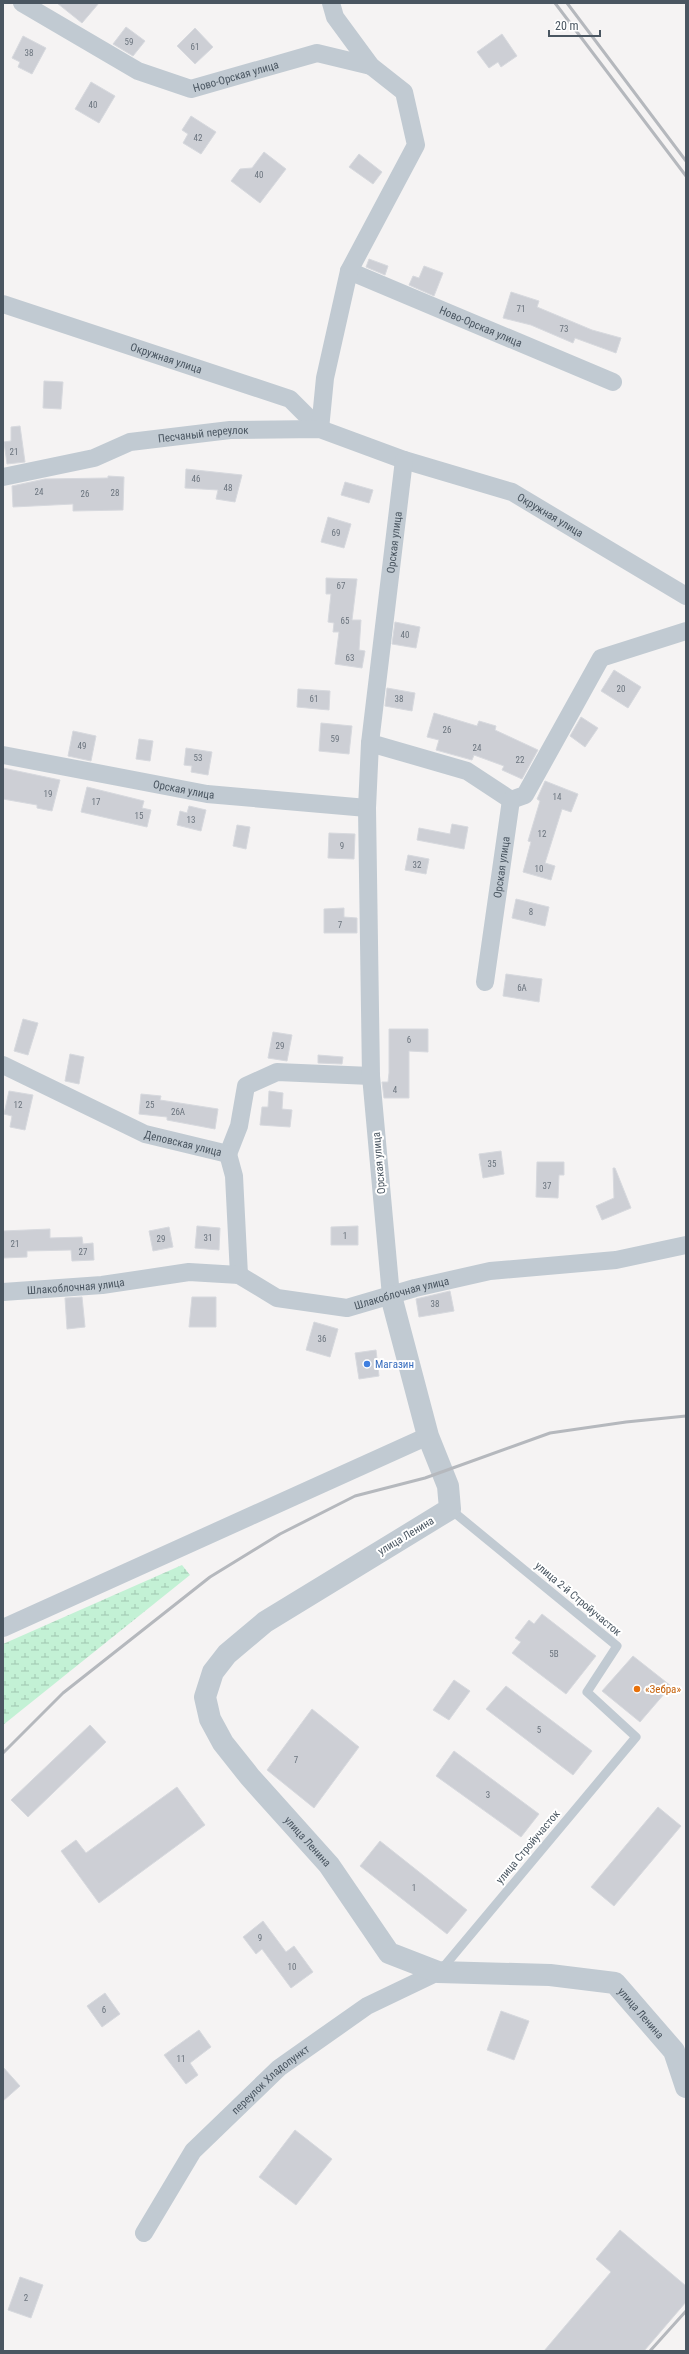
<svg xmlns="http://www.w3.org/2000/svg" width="689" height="2354" font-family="'Roboto Condensed',sans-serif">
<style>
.wetland{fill:url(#wetland-marsh)}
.building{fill:#cdcfd5;stroke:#d7d9de}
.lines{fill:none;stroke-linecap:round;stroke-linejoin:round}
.service{stroke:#c1cad2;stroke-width:9}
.minor{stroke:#c1cad2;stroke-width:18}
.tertiary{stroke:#c1cad2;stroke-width:22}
.rail{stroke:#b5b8bd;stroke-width:3}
.shop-dot{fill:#3f7fe0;stroke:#fff;stroke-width:1.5}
.food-dot{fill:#e8710a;stroke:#fff;stroke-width:1.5}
.labels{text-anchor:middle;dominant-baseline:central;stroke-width:4;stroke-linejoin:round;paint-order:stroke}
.number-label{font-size:9px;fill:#6b747e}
.street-label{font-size:11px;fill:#4a5661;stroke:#fff}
.shop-label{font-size:11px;fill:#366cbe;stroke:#fff;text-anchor:start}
.food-label{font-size:11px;fill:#c56008;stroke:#fff;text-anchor:start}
</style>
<defs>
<pattern id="wetland-marsh" width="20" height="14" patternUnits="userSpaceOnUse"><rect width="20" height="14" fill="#c3f1d5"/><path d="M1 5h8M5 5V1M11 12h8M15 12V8" fill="none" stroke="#a0c6b0"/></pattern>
</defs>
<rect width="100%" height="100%" fill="#f5f3f3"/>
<!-- wetland -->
<path class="wetland" d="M182 1565 190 1575 3 1725V1644Z"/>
<!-- building -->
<path class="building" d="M57 3H99L82 23Z
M126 27 145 41 133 56 113 44Z
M195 28 213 47 195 64 177 46Z
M502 34 517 56 501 67 498 62 489 68 477 52Z
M23 36 46 48 32 74 18 67 20 62 12 58Z
M91 82 115 96 99 123 75 109Z
M191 116 216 132 201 154 183 143 188 134 182 130Z
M264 152 286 169 260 203 231 181 240 169 252 168Z
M359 154 382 172 373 184 349 167Z
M369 259 388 266 385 275 366 267Z
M424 266 443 273 434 296 409 285 413 276 419 278Z
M511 292 539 301 537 307 592 330 621 338 616 353 575 338 573 343 531 325 503 318Z
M44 381 63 382 61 409 43 408Z
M20 426 25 462 7 464 4 442 11 441V427Z
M186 469 242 475 235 502 216 499 218 490 185 488Z
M108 476 124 477 123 510 73 511V504L13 507 12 486 45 479 108 478Z
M345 482 373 490 369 503 341 495Z
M328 517 351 524 344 548 321 542Z
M326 578 357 579 352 620H361L359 650 365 651 362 668 335 664 339 632H333L334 623 328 622 331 594H326Z
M395 622 420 627 416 648 392 644Z
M614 670 641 687 628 708 601 691Z
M387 688 415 693 412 711 385 706Z
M298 689 330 691 329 710 297 707Z
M434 713 477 726 479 721 496 726 495 730 538 750 522 779 502 770 504 766 474 755 472 760 436 750 439 740 427 737Z
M581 717 598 728 585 747 570 736Z
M321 723 352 726 349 754 319 751Z
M73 731 96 736 91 761 68 756Z
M139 739 153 741 150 761 136 759Z
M186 748 212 752 208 775 191 772 192 766 184 765Z
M3 768 60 780 52 811 37 808V805L3 799Z
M545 781 578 794 571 812 562 809 545 863 555 866 551 880 523 872 531 842 528 841 540 801 537 799Z
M87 787 144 801 142 808 151 810 147 827 81 812Z
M189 806 206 810 201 831 177 825 180 811 187 813Z
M452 824 468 827 464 849 417 840 419 828 450 834Z
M237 825 250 827 246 849 233 846Z
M329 833 355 834 354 859 328 858Z
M408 855 429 859 426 874 405 870Z
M516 899 549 907 545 926 512 918Z
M344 908V917L357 918V933H324V909Z
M506 974 542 979 539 1002 503 996Z
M23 1019 38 1023 28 1055 14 1051Z
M389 1029H428V1052L409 1051V1098H384L382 1082H388L389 1073Z
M273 1032 292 1035 287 1061 268 1058Z
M70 1054 84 1057 79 1084 65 1081Z
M318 1055 343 1057 342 1064 318 1063Z
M9 1091 33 1095 25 1130 10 1127 12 1116 4 1114Z
M269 1091 283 1093 282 1109 292 1110 290 1127 260 1125 262 1107H268Z
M141 1094 161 1096 160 1100 218 1109 215 1129 167 1120V1117L139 1114Z
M501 1151 504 1174 483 1178 479 1154Z
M537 1162H564V1175H559L558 1198 536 1197Z
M613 1168H615L631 1208 602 1220 596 1206 614 1198Z
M197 1226 220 1228 219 1250 195 1248Z
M358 1226V1245H331V1227Z
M169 1227 173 1247 153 1251 149 1231Z
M50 1229V1238L82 1237 83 1244 93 1243 94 1260 72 1261 71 1250 27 1251V1257L3 1258V1231Z
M450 1291 454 1311 419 1317 416 1299Z
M82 1297 85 1327 67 1329 65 1298Z
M192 1297H216V1327H189Z
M314 1322 338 1329 330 1357 306 1350Z
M376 1350 379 1376 359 1379 355 1353Z
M542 1614 596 1656 566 1694 512 1653 521 1642 515 1638 529 1620 534 1624Z
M633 1656 671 1686 640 1722 602 1691Z
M454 1680 470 1691 449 1720 433 1710Z
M506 1686 592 1751 573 1775 486 1709Z
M312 1709 359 1747 314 1808 267 1770Z
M90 1725 106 1742 28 1817 11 1800Z
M454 1751 539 1814 521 1837 436 1776Z
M177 1787 205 1825 99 1903 61 1851 76 1840 86 1853Z
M658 1807 681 1826 614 1906 591 1887Z
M380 1841 467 1910 447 1934 360 1866Z
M263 1921 286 1952 294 1946 313 1972 291 1988 262 1949 256 1954 243 1937Z
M105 1993 120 2014 102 2027 87 2006Z
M501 2011 529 2021 514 2060 487 2050Z
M199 2030 211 2047 190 2063 198 2075 186 2084 164 2055Z
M3 2067 20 2086 3 2101Z
M295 2130 332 2159 296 2205 259 2177Z
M620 2230 686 2286V2302L644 2351H544L611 2272 596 2259Z
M20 2277 43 2285 31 2318 8 2310Z"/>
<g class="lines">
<!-- service -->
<path class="service" d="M441 1970 636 1737 587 1692 617 1646 450 1509"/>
<!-- minor -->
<g class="minor">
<path id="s1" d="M22 3 138 71 191 89 317 53 371 66"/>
<path id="s2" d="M349 271 613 382"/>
<path id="s3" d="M3 304 290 399 320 429"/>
<path d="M320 429 325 378 349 271 416 145 404 92 371 66 335 17 331 3"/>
<path id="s4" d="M3 477 94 458 130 442 230 430 320 429 404 460 512 492 686 596"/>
<path d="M370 743 467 771 511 800 525 795 601 658 686 631"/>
<path id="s5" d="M3 755 207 794 367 808"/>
<path id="s6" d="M485 982 511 800"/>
<path id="s7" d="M3 1065 145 1134 228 1154 239 1126 246 1086 277 1072 371 1076"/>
<path d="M228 1154 234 1176 239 1275"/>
<path id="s8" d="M3 1292 102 1285 189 1272 239 1275 277 1298 347 1308 415 1288 490 1271 616 1260 686 1245"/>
<path id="s9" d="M391 1296 371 1076 367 808 370 743 404 460"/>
<path d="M3 1628 428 1436"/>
<path id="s10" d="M144 2233 193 2151 279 2068 367 2006 438 1972"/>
</g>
<!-- tertiary -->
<path class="tertiary" id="s11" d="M391 1296 428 1436 448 1486 450 1509 265 1622 227 1654 213 1672 205 1697 210 1719 223 1743 250 1777 329 1865 389 1953 438 1972 550 1975 615 1983 674 2051 686 2087"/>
<!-- rail -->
<path class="rail" d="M555 3 686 176
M567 3 686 161
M3 1753 63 1693 210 1577 280 1534 355 1496 425 1478 550 1433 626 1422 686 1416
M650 2351 686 2311"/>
</g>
<!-- markers -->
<circle class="shop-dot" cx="367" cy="1364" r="4"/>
<circle class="food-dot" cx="637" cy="1689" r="4"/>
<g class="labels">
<!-- number labels -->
<g class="number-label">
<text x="129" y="42">59</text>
<text x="195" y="47">61</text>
<text x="29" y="53">38</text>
<text x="93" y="105">40</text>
<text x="198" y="138">42</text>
<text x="259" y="175">40</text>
<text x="521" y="309">71</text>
<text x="564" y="329">73</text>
<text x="14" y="452">21</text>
<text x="196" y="479">46</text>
<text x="228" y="488">48</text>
<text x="39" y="492">24</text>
<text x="115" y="493">28</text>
<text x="85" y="494">26</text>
<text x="336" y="533">69</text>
<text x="341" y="586">67</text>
<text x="345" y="621">65</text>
<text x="405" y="635">40</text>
<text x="350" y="658">63</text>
<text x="621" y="689">20</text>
<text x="314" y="699">61</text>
<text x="399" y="699">38</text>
<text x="447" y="730">26</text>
<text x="335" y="739">59</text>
<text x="82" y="746">49</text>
<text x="477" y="748">24</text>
<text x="198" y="758">53</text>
<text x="520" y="760">22</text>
<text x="48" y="794">19</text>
<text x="557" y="797">14</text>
<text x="96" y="802">17</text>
<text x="139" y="816">15</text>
<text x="191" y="820">13</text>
<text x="542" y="834">12</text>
<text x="342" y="846">9</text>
<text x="417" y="865">32</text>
<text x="539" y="869">10</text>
<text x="531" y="912">8</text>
<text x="340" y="925">7</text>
<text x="522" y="988">6А</text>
<text x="409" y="1040">6</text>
<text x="280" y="1046">29</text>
<text x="395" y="1090">4</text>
<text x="18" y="1105">12</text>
<text x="150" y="1105">25</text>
<text x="178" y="1112">26А</text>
<text x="492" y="1164">35</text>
<text x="547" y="1186">37</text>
<text x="345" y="1236">1</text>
<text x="208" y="1238">31</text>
<text x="161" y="1239">29</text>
<text x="15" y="1244">21</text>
<text x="83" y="1252">27</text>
<text x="435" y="1304">38</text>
<text x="322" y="1339">36</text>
<text x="554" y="1654">5В</text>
<text x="539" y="1730">5</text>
<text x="296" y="1760">7</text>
<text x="488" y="1795">3</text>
<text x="414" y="1888">1</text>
<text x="260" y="1938">9</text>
<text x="292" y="1967">10</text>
<text x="104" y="2010">6</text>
<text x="181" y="2059">11</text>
<text x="26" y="2298">2</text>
</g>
<!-- street labels -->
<g class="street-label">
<text stroke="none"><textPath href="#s1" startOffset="237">Ново-Орская улица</textPath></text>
<text stroke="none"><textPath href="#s2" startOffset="143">Ново-Орская улица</textPath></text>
<text stroke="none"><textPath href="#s3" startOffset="172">Окружная улица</textPath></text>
<text stroke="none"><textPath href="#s4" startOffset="206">Песчаный переулок</textPath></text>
<text stroke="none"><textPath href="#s4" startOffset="570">Окружная улица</textPath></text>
<text stroke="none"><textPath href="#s9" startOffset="756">Орская улица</textPath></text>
<text stroke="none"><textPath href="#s5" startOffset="184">Орская улица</textPath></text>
<text stroke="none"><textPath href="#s6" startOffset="116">Орская улица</textPath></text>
<text stroke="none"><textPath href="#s7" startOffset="197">Деповская улица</textPath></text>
<text transform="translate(379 1163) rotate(-95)">Орская улица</text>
<text stroke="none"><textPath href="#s8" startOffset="73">Шлакоблочная улица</textPath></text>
<text stroke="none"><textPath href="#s8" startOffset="409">Шлакоблочная улица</textPath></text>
<text transform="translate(406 1536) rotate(-31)">улица Ленина</text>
<text transform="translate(578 1599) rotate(40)">улица 2-й Стройучасток</text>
<text stroke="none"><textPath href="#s11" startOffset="717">улица Ленина</textPath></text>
<text transform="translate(528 1847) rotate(-50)">улица Стройучасток</text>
<text stroke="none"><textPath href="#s11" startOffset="1125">улица Ленина</textPath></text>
<text stroke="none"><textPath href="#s10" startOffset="201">переулок Хладопункт</textPath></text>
</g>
<!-- shop labels -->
<g class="shop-label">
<text x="375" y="1364">Магазин</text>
</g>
<!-- food labels -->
<g class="food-label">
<text x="645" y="1689">«Зебра»</text>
</g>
</g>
<!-- border -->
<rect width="689" height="2354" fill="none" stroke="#4a5661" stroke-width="8"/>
<!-- scale -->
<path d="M549 30v6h51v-6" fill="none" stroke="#4a5661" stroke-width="2"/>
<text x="555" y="30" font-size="12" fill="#4a5661" stroke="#ffffff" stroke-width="3" paint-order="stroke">20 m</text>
</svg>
